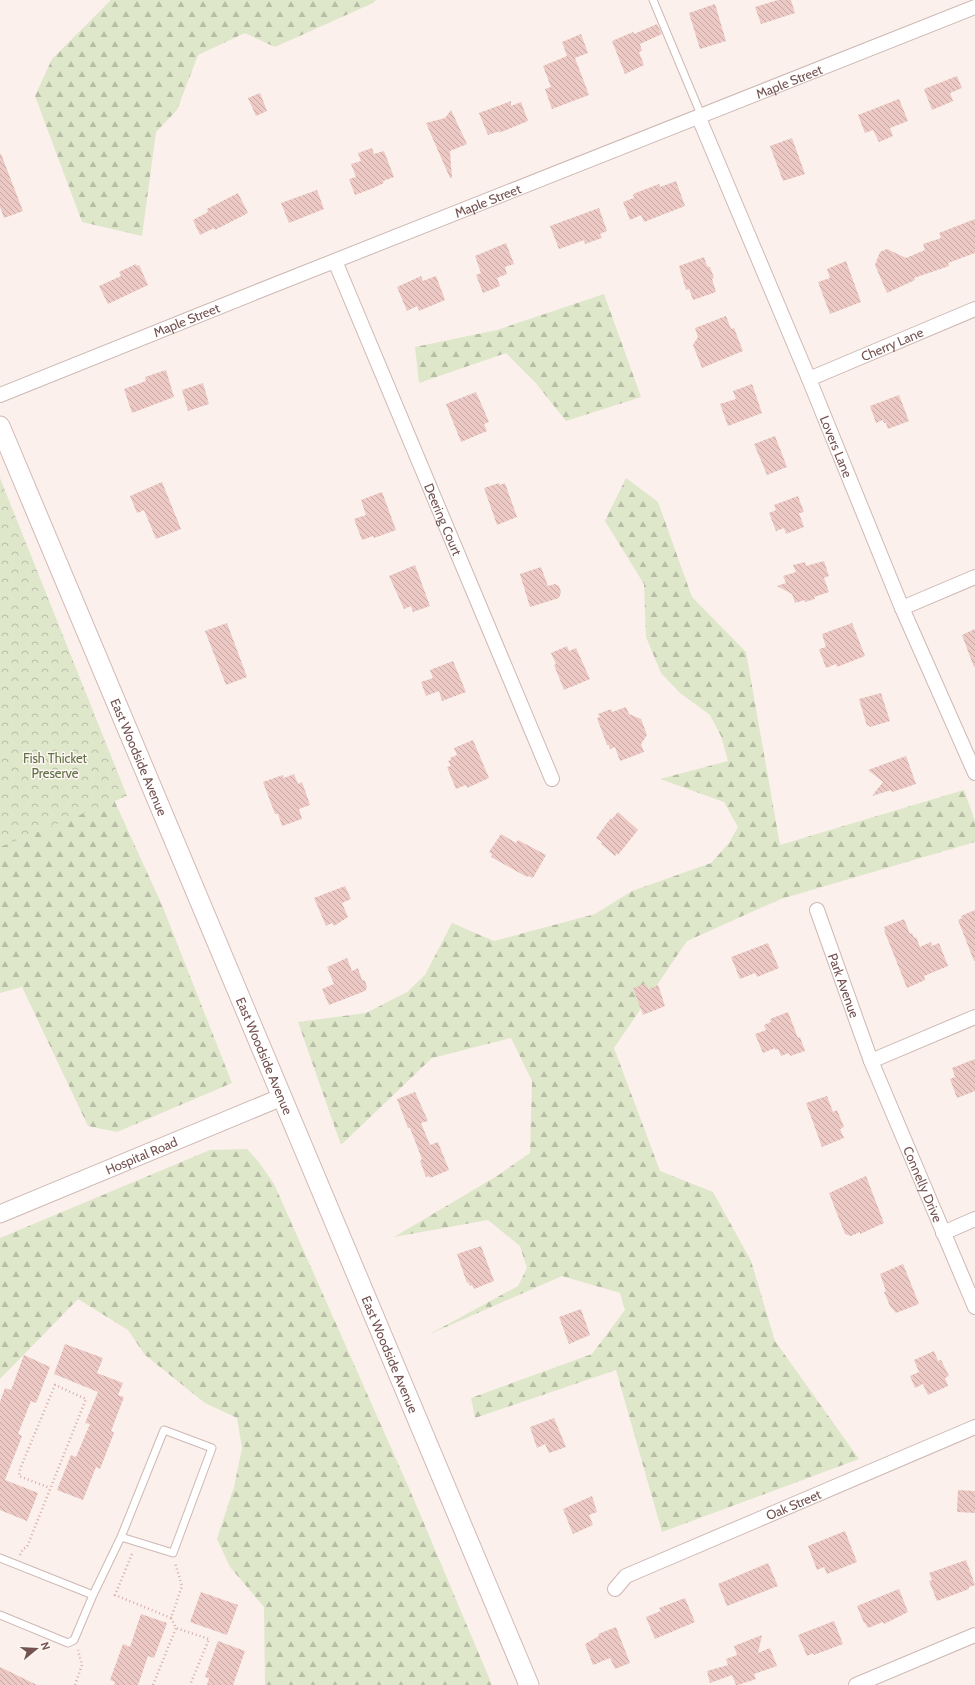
<svg xmlns="http://www.w3.org/2000/svg" width="975" height="1685" font-family="Cabin,sans-serif">
<style>
.forest{fill:url(#forest-firs)}
.park{fill:url(#park-crowns)}
.building{fill:url(#building-back-hatch)}
.lines{fill:none;stroke-linecap:round;stroke-linejoin:round}
.service-casing{stroke:#ceb8b4;stroke-width:9}
.minor-casing{stroke:#ceb8b4;stroke-width:16}
.tertiary-casing{stroke:#ceb8b4;stroke-width:19}
.secondary-casing{stroke:#d3b8b4;stroke-width:21}
.path{stroke:#d3aca8;stroke-width:2.5;stroke-dasharray:1 3;stroke-linecap:butt}
.service{stroke:#fff;stroke-width:7}
.minor{stroke:#fff;stroke-width:14}
.tertiary{stroke:#fff;stroke-width:17}
.secondary{stroke:#fff;stroke-width:19}
.labels{text-anchor:middle;dominant-baseline:central;stroke-width:3;stroke-linejoin:round;paint-order:stroke}
.street-label{font-size:13px;fill:#735250;stroke:#fdf5f1}
.park-label{font-size:13px;fill:#607246;stroke:#fdf5f1}
</style>
<defs>
<pattern id="forest-firs" width="22" height="20" patternUnits="userSpaceOnUse"><rect width="22" height="20" fill="#dee7ca"/><path d="M5 1l3.5 6h-7zM16 11l3.5 6h-7z" fill="#b8bea6"/></pattern>
<pattern id="park-crowns" width="20" height="18" patternUnits="userSpaceOnUse"><rect width="20" height="18" fill="#dee7ca"/><path d="M2 6a3 3 0 1 1 6 0M12 15a3 3 0 1 1 6 0" fill="none" stroke="#b8bea6"/></pattern>
<pattern id="building-back-hatch" width="6" height="6" patternUnits="userSpaceOnUse"><rect width="6" height="6" fill="#edc9c5"/><path d="M-1 5l2 2M0 0l6 6M5-1l2 2" fill="none" stroke="#c4a6a2"/></pattern>
</defs>
<rect width="100%" height="100%" fill="#fbf0eb"/>
<!-- forest -->
<path class="forest" d="M111 0H376L373 3 275 47 245 33 198 55 177 110 156 132 142 236 82 222 35 96 52 59Z
M604 294 641 397 566 421 535 382 506 353 419 383 415 347 497 330Z
M626 478 658 502 692 597 746 652 780 845 964 790 975 821V842L781 899 687 941 614 1048 660 1171 713 1192 751 1261 775 1341 859 1459 662 1532 616 1370 475 1418 471 1398 592 1354 625 1310 620 1293 562 1276 430 1334 518 1286 527 1268 520 1246 488 1220 394 1237 497 1176 530 1153 532 1081 511 1038 432 1058 341 1145 298 1022 366 1013 407 992 425 975 452 923 494 941 595 914 632 891 711 863 729 843 738 827 724 802 660 779 728 761 721 736 710 715 680 693 661 673 646 637 644 584 605 521Z
M0 523 109 789 162 905 232 1083 117 1132 88 1126 22 987 0 993Z
M247 1149 258 1161 274 1184 412 1495 492 1685H265L264 1607 230 1567 217 1539 234 1487 242 1448 237 1418 205 1403 145 1355 128 1330 78 1299 0 1379V1238L210 1150Z"/>
<!-- park -->
<path class="park" d="M0 478 127 796 0 847Z"/>
<!-- building -->
<path class="building" d="M778 0H791L795 13 761 24 755 7Z
M715 4 726 41 700 49 689 13Z
M657 24 662 34 640 44 642 51 639 52 644 65 625 74 612 41 633 32 634 34Z
M581 34 588 53 575 58 589 95 552 109 545 89 551 87 543 66 567 56 562 42Z
M957 76 962 88 950 93 953 101 932 110 924 89Z
M260 93 267 111 256 116 248 98Z
M899 99 908 121 890 128 893 136 879 142 873 130 865 133 858 115Z
M511 101V106L521 102 528 121 499 133 500 131 488 135 479 113Z
M451 110 467 144 450 151 452 178H450L426 123 445 118Z
M792 138 805 174 783 181 770 146Z
M372 148 374 154 384 151 394 177 383 181 384 183 371 189 355 195 349 179 356 177 351 164 361 161 358 153Z
M0 154H1L23 211 4 218 0 207Z
M676 181 685 206 644 222 641 215 630 220 623 202 634 198 633 194 659 184 660 187Z
M317 190 324 209 289 223 281 203Z
M238 193 248 213 215 230 214 228 200 235 193 220 208 212 207 209Z
M599 208 607 231 600 234 602 238 585 244 584 240 559 249 550 226Z
M975 219V253L948 263 949 266 914 278 915 280 887 293 875 265 880 252 887 249 906 258 925 250 923 244 941 238 939 233Z
M506 243 514 264 505 267 507 274 497 278 500 286 483 293 476 275 481 273 475 256Z
M704 257 707 266 710 267 714 278 712 279 716 292 693 300 689 289 686 290 679 266Z
M846 261 861 302 830 314 818 282 830 278 827 269Z
M136 264 137 266 139 265 148 285 108 304 99 286 121 276 119 272Z
M421 276 423 281 436 276 445 300 419 311 417 306 407 311 397 287Z
M726 316 731 329 734 328 743 351 702 368 693 345 698 337 695 328Z
M166 370 174 397 132 413 124 389 146 381 145 377Z
M203 383 209 404 188 411 182 390Z
M752 384 762 413 728 426 720 404 736 399 733 391Z
M476 392 489 422 484 424 487 431 461 442 446 404Z
M899 395 909 421 888 429 886 423H884L883 420 876 423 870 406Z
M775 436 787 467 767 475 754 444Z
M162 482 181 529 156 539 144 510 137 513 130 496Z
M499 483 500 485 505 483 517 517 497 525 484 488Z
M382 492 396 530 374 538 373 536 362 540 354 519 366 515 361 500Z
M798 496 804 512 799 513 804 527 786 534 784 528 776 531 769 513 776 510 774 505Z
M824 561 829 576 824 578 829 592 814 597 815 599 805 602V600L795 603 792 594 777 586 786 583 783 576 796 572 793 565 805 562 806 566Z
M415 565 430 606 413 612 411 606 404 609 389 576Z
M541 567 548 586 555 584 559 586 561 592 559 598 530 607 520 574Z
M227 623 247 677 226 685 205 631Z
M852 623 865 656 837 667 836 664 826 668 819 649 826 647 822 634Z
M975 629V667H974L962 635Z
M567 646 569 651 576 648 590 679 564 690 554 665 556 664 551 653Z
M453 661 466 692 442 701 439 691 426 696 421 682 433 678 430 670Z
M881 693 890 721 870 727 869 725 867 726 859 699Z
M626 707 629 714 641 719 647 735 641 744 644 752 620 761 615 747 610 749 609 745H607L597 718 600 717 598 714 611 709 612 712Z
M473 740 489 778 467 788 466 785 456 789 447 767 451 766 448 761 451 760 450 758 457 755 454 748Z
M906 756 916 784 892 792 891 790 872 796 883 782 868 770Z
M294 774 298 784 302 782 310 805 299 809 302 819 282 826 278 814H275L263 782 283 775 284 778Z
M618 812 638 830 618 855 617 853 615 856 601 844 602 842 596 838 611 818 612 819Z
M501 834 516 843 518 840 546 855 533 878 528 876 527 877 491 857 492 854 489 852Z
M345 886 351 899 342 903 348 917 334 926 332 923 326 926 314 898Z
M975 910V961H974L958 920 962 918 961 916Z
M904 919 910 934 912 933 914 938 916 937 920 947 931 942 932 946 939 943 948 966 924 976 925 980 907 988 884 930H885L884 927Z
M768 943 779 968 757 977 755 973 740 979 731 957Z
M347 958 352 971 358 968 362 980 365 981 367 987 365 991 329 1005 322 989 334 984 327 967Z
M645 984 649 989 658 985 665 1006 643 1015 633 988Z
M788 1012 798 1038 800 1037 805 1051 790 1056 789 1053 781 1056 778 1049 775 1050V1048L763 1053 755 1034 766 1030 764 1025 771 1022 770 1019Z
M975 1059V1091L957 1098 950 1079 955 1077 952 1068Z
M415 1092 428 1121 421 1123 430 1145 438 1142 449 1170 430 1178 429 1176 426 1177 420 1161 422 1159 410 1128H408L397 1099Z
M827 1096 833 1112 837 1110 844 1127 840 1129 844 1138 822 1147 806 1103Z
M866 1176 884 1223 860 1234V1232L851 1236 845 1234 829 1193Z
M481 1246 494 1281 474 1289 472 1285 470 1286 468 1282 467 1283 457 1254Z
M903 1264 919 1304 896 1313 890 1306 884 1292 886 1291 880 1274Z
M581 1309 590 1335 569 1344 559 1317Z
M65 1344 103 1358 97 1373 123 1383 118 1395 124 1397 111 1431 114 1433 100 1469 96 1467 83 1500 57 1490 71 1455 76 1457 90 1424 85 1423 98 1392 54 1374Z
M934 1351 938 1361 941 1360 949 1376 945 1378 948 1386 928 1395 923 1384 915 1388 910 1376 919 1372 914 1360Z
M24 1355 50 1367 36 1403 31 1401 18 1434 22 1436 5 1480 38 1493 27 1521 0 1510V1402L5 1388 11 1390Z
M554 1418 566 1447 549 1453 545 1444 537 1448 530 1427Z
M958 1490 975 1491V1513L957 1512Z
M592 1496 597 1512 589 1515 593 1525 573 1534 563 1509Z
M845 1531 857 1562 827 1574 824 1567 817 1570 808 1546Z
M966 1560 975 1585 969 1587V1589L937 1601 929 1581 932 1580 929 1573Z
M768 1563 778 1586 727 1606 718 1584Z
M899 1589 908 1612 884 1624 883 1622 868 1628 865 1623H864L857 1606Z
M201 1592 238 1605 227 1635 190 1622Z
M685 1598 695 1622 655 1639 646 1617 661 1611 659 1608Z
M141 1614 167 1623 154 1658 148 1656 138 1685H114L115 1682 110 1680 123 1644 130 1647Z
M834 1621 843 1644 814 1655 813 1653 807 1656 798 1635Z
M616 1627 630 1663 615 1669 610 1658 593 1665 585 1644 599 1636 598 1634Z
M762 1635 758 1653 770 1648 777 1666 754 1674 756 1679 738 1685H736L732 1675 710 1683 707 1671 728 1665 726 1659 737 1655 734 1646Z
M218 1641 245 1651 233 1685H207L209 1678 205 1677Z
M0 1667 37 1685H0Z"/>
<g class="lines">
<defs>
<path id="service" d="M653 0 702 117
M0 1558 93 1595
M0 1615 68 1643 74 1640 93 1595 121 1537 164 1430 212 1448 173 1553 121 1537"/>
<g id="minor">
<path id="s1" d="M699 118 809 379 902 608 975 773"/>
<path id="s2" d="M335 261 552 779"/>
<path id="s3" d="M809 379 975 309"/>
<path id="s4" d="M0 395C324 263 651 138 975 7"/>
<path d="M902 608 975 577"/>
<path id="s5" d="M817 910 871 1061 975 1307"/>
<path d="M871 1061 975 1017"/>
<path d="M943 1233 975 1219"/>
<path id="s6" d="M615 1589 626 1576 975 1427"/>
<path d="M856 1685 975 1635"/>
</g>
<g id="tertiary">
<path id="s7" d="M0 1214 282 1097"/>
</g>
<g id="secondary">
<path id="s8" d="M0 426 529 1685"/>
</g>
</defs>
<!-- service casing -->
<use href="#service" class="service-casing"/>
<!-- minor casing -->
<use href="#minor" class="minor-casing"/>
<!-- tertiary casing -->
<use href="#tertiary" class="tertiary-casing"/>
<!-- secondary casing -->
<use href="#secondary" class="secondary-casing"/>
<!-- path -->
<path class="path" d="M132 1554 115 1595 171 1618 182 1586 175 1563
M20 1555 23 1549 27 1547 86 1399 55 1385 20 1469 19 1476 50 1488
M171 1618 176 1628 209 1639 190 1685
M75 1685 82 1665 78 1650
M153 1685 176 1628"/>
<!-- service -->
<use href="#service" class="service"/>
<!-- minor -->
<use href="#minor" class="minor"/>
<!-- tertiary -->
<use href="#tertiary" class="tertiary"/>
<!-- secondary -->
<use href="#secondary" class="secondary"/>
</g>
<g class="labels">
<!-- street labels -->
<g class="street-label">
<text stroke="none"><textPath href="#s4" startOffset="849">Maple Street</textPath></text>
<text stroke="none"><textPath href="#s4" startOffset="525">Maple Street</textPath></text>
<text stroke="none"><textPath href="#s4" startOffset="201">Maple Street</textPath></text>
<text stroke="none"><textPath href="#s3" startOffset="90">Cherry Lane</textPath></text>
<text stroke="none"><textPath href="#s1" startOffset="356">Lovers Lane</textPath></text>
<text stroke="none"><textPath href="#s2" startOffset="280">Deering Court</textPath></text>
<text stroke="none"><textPath href="#s8" startOffset="359">East Woodside Avenue</textPath></text>
<text stroke="none"><textPath href="#s5" startOffset="80">Park Avenue</textPath></text>
<text stroke="none"><textPath href="#s8" startOffset="683">East Woodside Avenue</textPath></text>
<text stroke="none"><textPath href="#s7" startOffset="153">Hospital Road</textPath></text>
<text stroke="none"><textPath href="#s5" startOffset="294">Connelly Drive</textPath></text>
<text stroke="none"><textPath href="#s8" startOffset="1007">East Woodside Avenue</textPath></text>
<text stroke="none"><textPath href="#s6" startOffset="199">Oak Street</textPath></text>
</g>
<!-- park labels -->
<g class="park-label">
<text x="55" y="758">Fish Thicket<tspan x="55" dy="15">Preserve</tspan></text>
</g>
</g>
<!-- north arrow -->
<g transform="translate(36 1649) rotate(72)" stroke="#fdf5f1" stroke-width="3" paint-order="stroke">
<path d="M0-3L7 15L0 10L-7 15Z" fill="#735250"/>
<text y="-6" font-size="11" font-weight="bold" text-anchor="middle" fill="#735250">N</text>
</g>
</svg>
